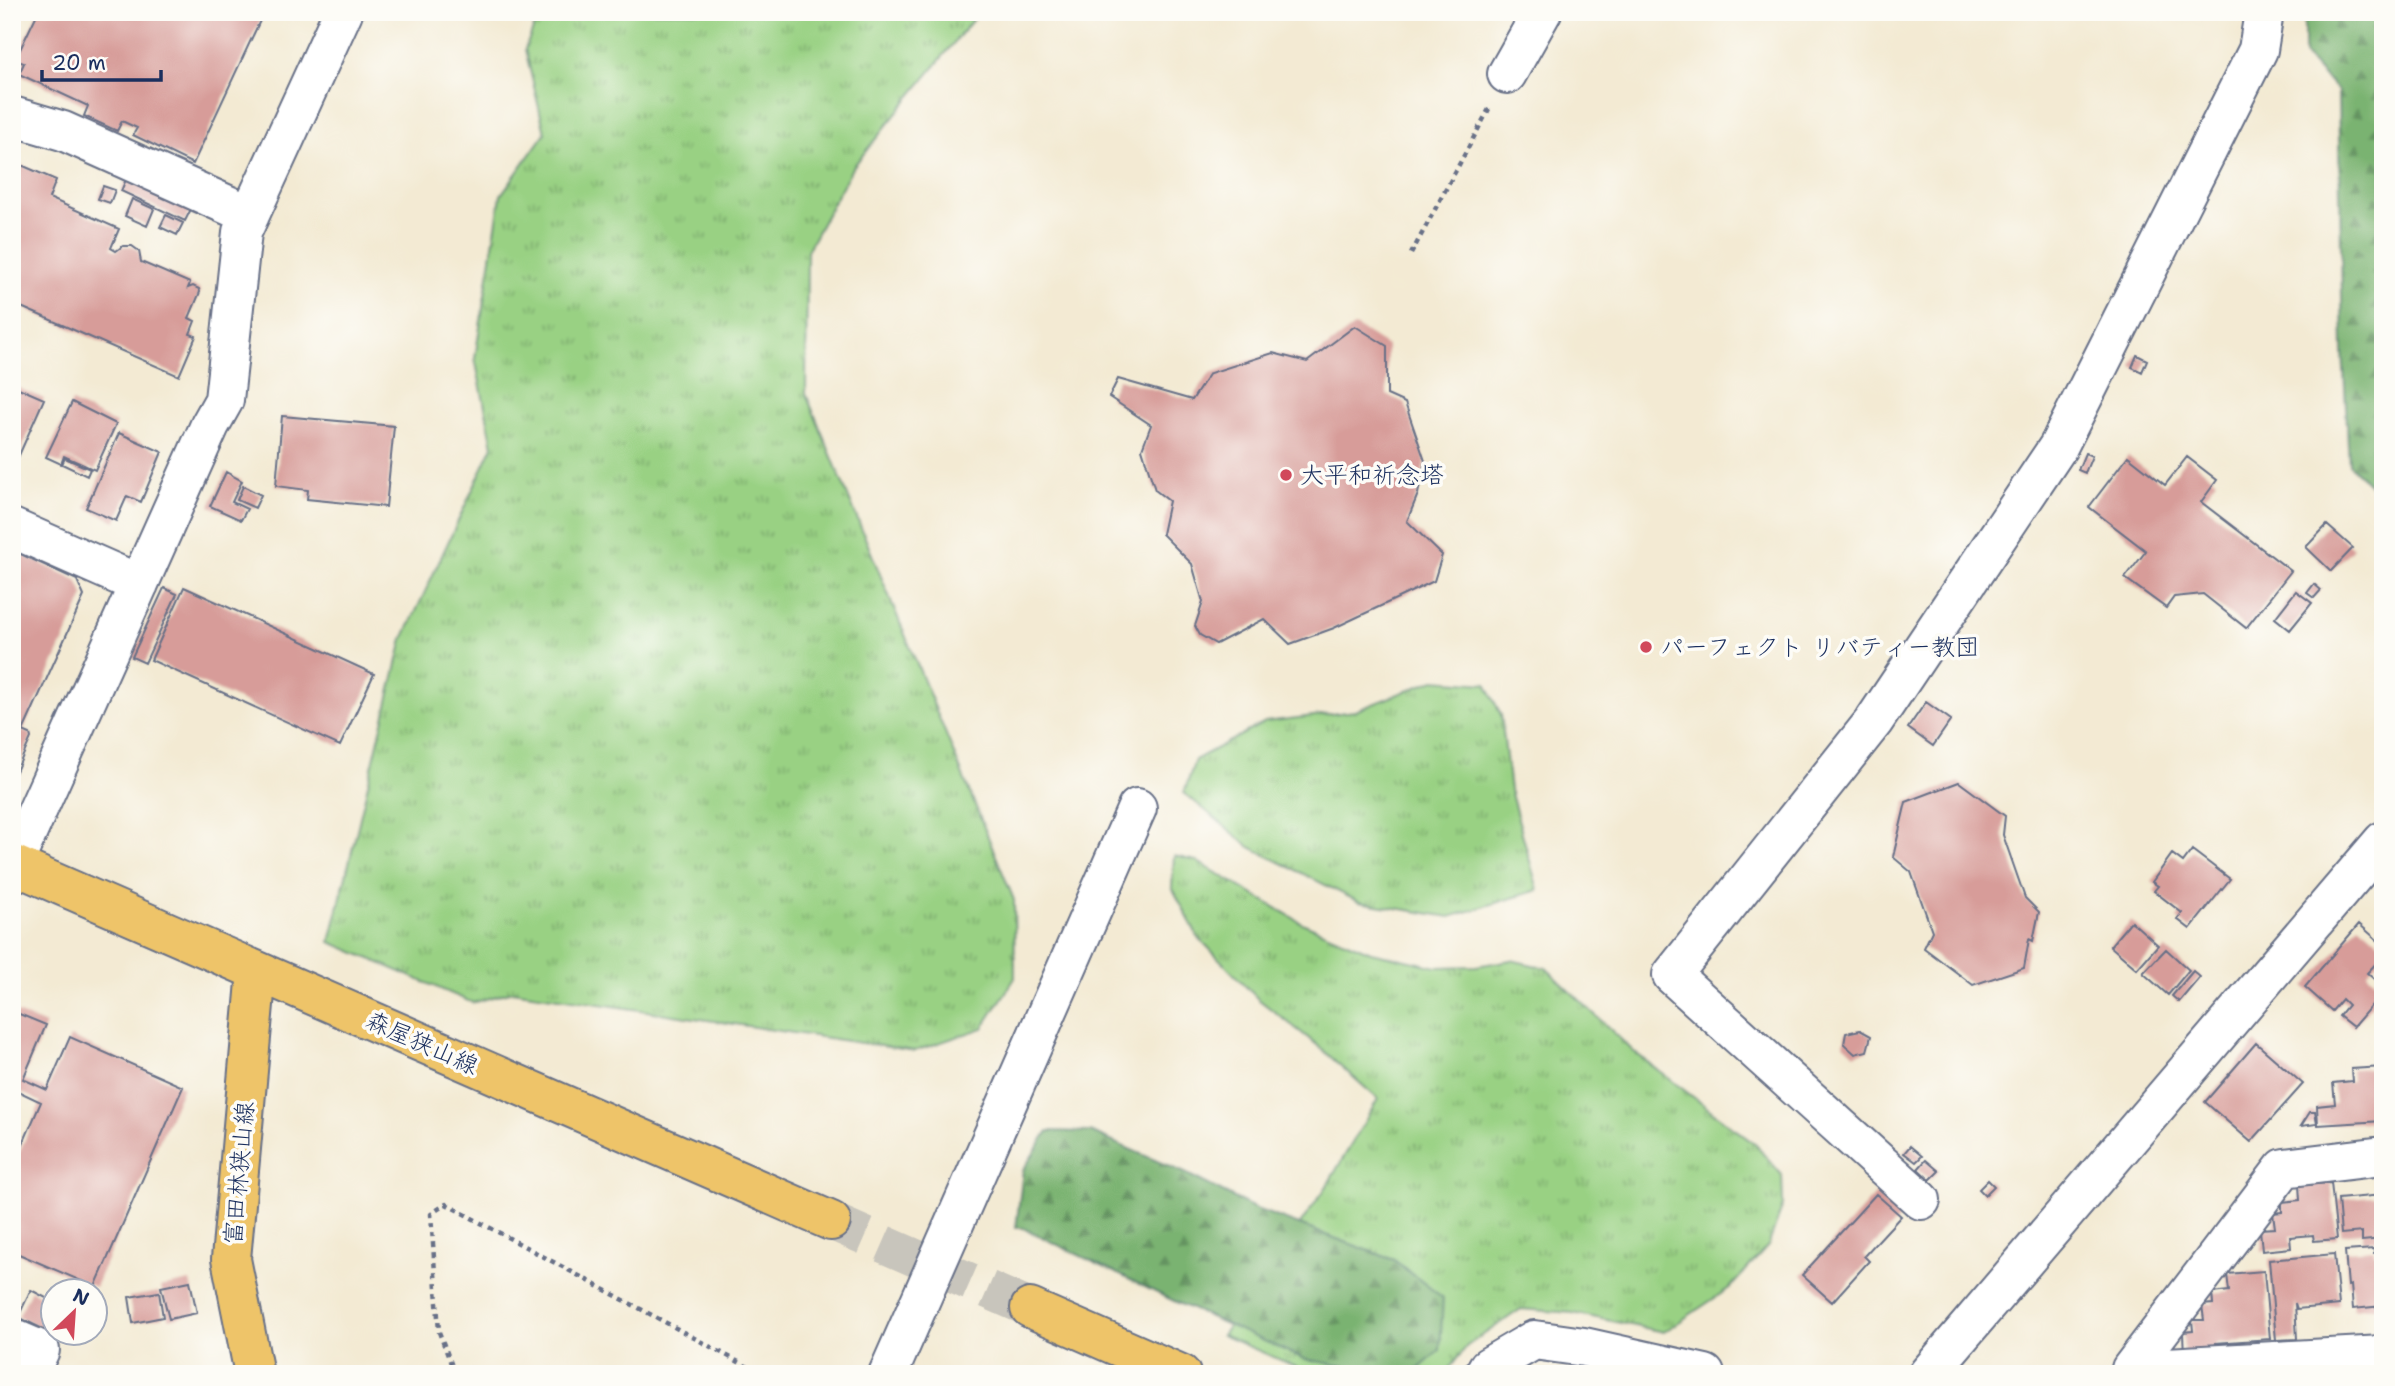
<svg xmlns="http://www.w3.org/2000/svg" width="2395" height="1386" font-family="'Shantell Sans','Klee One',sans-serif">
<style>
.grass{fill:url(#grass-tufts);stroke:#5a8070;stroke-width:2}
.forest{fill:url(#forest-firs);stroke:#4a7168;stroke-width:2}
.building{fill:#d79c99}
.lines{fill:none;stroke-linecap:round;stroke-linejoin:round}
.major-tunnel{stroke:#c8c5bc;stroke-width:38;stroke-dasharray:38 19;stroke-linecap:butt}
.minor-casing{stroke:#677087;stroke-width:42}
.major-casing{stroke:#677087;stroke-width:42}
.path{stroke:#677087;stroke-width:4.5;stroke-dasharray:5 5;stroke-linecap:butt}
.minor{stroke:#fff;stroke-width:38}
.major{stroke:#eec469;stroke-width:38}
.poi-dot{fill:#d1495b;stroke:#fdfcf7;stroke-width:2.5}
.labels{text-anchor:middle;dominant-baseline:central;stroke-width:7;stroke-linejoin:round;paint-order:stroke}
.poi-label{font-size:24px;fill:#1b2f5e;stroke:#fdfcf7;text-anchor:start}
.street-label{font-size:24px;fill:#1b2f5e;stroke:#fdfcf7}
</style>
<defs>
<pattern id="grass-tufts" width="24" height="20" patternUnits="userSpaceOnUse" patternTransform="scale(1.75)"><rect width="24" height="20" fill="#99d183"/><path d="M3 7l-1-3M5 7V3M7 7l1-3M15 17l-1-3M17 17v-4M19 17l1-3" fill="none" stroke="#7caa6e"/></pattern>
<pattern id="forest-firs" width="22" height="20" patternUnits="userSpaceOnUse" patternTransform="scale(1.75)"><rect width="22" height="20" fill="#7ab371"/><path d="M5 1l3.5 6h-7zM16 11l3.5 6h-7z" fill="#639260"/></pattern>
</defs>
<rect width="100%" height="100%" fill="#fdfcf7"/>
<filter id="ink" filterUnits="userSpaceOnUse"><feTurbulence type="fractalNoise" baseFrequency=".0143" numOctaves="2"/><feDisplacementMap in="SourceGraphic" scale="14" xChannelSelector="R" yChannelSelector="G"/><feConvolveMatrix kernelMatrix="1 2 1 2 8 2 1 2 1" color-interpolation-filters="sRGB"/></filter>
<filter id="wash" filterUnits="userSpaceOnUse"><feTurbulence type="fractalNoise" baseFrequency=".00686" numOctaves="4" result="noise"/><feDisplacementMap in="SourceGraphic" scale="28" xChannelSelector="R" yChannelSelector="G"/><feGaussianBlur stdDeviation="1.57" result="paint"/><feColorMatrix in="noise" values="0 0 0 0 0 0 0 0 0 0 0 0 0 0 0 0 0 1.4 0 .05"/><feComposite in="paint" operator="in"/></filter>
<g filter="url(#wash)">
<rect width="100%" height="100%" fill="#f3ead3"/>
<!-- grass -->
<path class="grass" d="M540 12H979L852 168 807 251 806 394 1014 900 1015 978 983 1028 915 1051 512 991 473 1003 330 942 403 639 493 446 475 358 501 195 545 133 525 49Z
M1434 680 1486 684 1501 715 1510 790 1538 890 1450 917 1359 902 1250 847 1184 793 1195 760 1265 722 1355 711Z
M1174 856 1196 861 1302 923 1371 952 1437 967 1476 966 1511 960 1546 968 1633 1051 1756 1145 1782 1175 1783 1205 1768 1246 1731 1287 1664 1332 1573 1313 1521 1309 1467 1346 1445 1374H1313L1222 1335 1325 1189 1378 1099 1316 1044 1258 999 1198 937 1172 887Z"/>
<!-- forest -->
<path class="forest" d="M2304 12H2383V498L2349 464 2343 351 2338 91 2304 55Z
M1048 1131 1090 1132 1185 1173 1256 1209 1394 1260 1443 1298 1440 1350 1413 1374H1391L1304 1359 1176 1302 1023 1228H1016L1023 1170Z"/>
<g id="blocks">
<!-- building -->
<path class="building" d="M38 12H264L193 164 133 135 137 128 122 121 117 131 84 116 88 106 19 74 24 63 15 60Z
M12 161 56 180 49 198 119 229 111 248 116 251 123 246H132L139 251 141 262 190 283 188 288 193 286 199 289 200 292 189 318 195 321 190 334 196 336 179 376 12 303Z
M127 177 192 207 185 221 121 191Z
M103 186 115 190 110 203 98 199Z
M132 199 154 209 147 226 125 216Z
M166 215 183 223 177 235 160 227Z
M1355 326 1387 346V395L1405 403 1425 461 1418 494 1407 521 1442 555 1434 581 1334 628 1290 644 1264 619 1216 644 1200 635 1195 626 1203 602 1192 564 1162 534 1169 501 1155 490 1142 449 1151 425 1109 397 1118 379 1192 400 1210 373 1273 353 1307 362Z
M2137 355 2147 360 2142 372 2132 367Z
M14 386 44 399 12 471V390Z
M72 402 116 424 95 470 64 456 61 464 46 457Z
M282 416 394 426 386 507 307 499 308 490 276 486Z
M119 433 162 452 141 502 127 496 116 521 86 508Z
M2085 453 2092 456 2085 473 2078 470Z
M2128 456 2165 485 2187 457 2217 480 2201 502 2291 571 2246 628 2203 594 2174 597 2166 608 2125 578 2146 551 2089 507Z
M65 458 90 469 87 476 62 464Z
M226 472 242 481 232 502 247 509 241 520 210 506Z
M243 486 261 495 255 508 237 500Z
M2327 525 2353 548 2331 571 2306 547Z
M12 550 77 580 84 596 23 731 30 734 31 738 12 780Z
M2314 584 2321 590 2314 598 2307 593Z
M184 587 374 674 340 746 151 660Z
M164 588 177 594 145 663 132 657Z
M2296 591 2312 603 2290 630 2275 618Z
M1926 702 1951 720 1933 746 1908 728Z
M1959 782 2005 816 2003 835 2025 898 2039 912 2033 941 2029 939 2024 968 1973 985 1924 948 1932 931 1911 872 1893 857 1906 802Z
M2192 850 2230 879 2190 929 2177 919 2182 913 2154 891 2158 886 2152 882 2172 854 2183 862Z
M2131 921 2158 945 2137 969 2110 946Z
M2359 924 2383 945V956L2367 973 2383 987V992L2353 1027 2339 1016 2348 1005 2342 999 2332 1011 2305 987Z
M2166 949 2189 970 2168 995 2143 973Z
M2193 971 2200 977 2179 1002 2172 996Z
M12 1011 46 1025 23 1079 47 1090 70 1037 183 1087 95 1287 12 1251V1169L41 1102 18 1091 12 1103Z
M1860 1030 1871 1036 1867 1051 1855 1054 1844 1044 1846 1033Z
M2256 1043 2303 1084 2251 1142 2205 1102Z
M2383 1067V1121L2318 1125 2317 1106 2335 1104 2333 1083 2352 1081 2351 1069Z
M2310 1112H2315L2317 1124 2301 1126Z
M1910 1146 1922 1156 1916 1162 1904 1153Z
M1926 1160 1939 1171 1930 1180 1918 1169Z
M1988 1180 1994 1186 1985 1195 1979 1189Z
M2331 1183 2337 1239 2314 1241 2313 1235 2290 1237 2291 1248 2262 1251 2260 1229 2275 1228 2273 1213 2282 1212V1202L2300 1200 2299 1185Z
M1876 1194 1901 1216 1864 1256 1869 1261 1832 1302 1802 1275Z
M2383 1195V1239L2362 1241V1232L2341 1234 2338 1199Z
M2374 1249V1254L2383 1253V1306L2353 1309 2351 1285 2348 1286 2345 1251Z
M2334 1254 2339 1305 2297 1309 2295 1303 2297 1339 2276 1340 2269 1260Z
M2264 1271 2270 1339 2216 1343 2217 1353 2184 1356 2183 1332 2193 1331 2192 1320H2204L2202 1305 2213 1304 2212 1293 2229 1291 2227 1274Z
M190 1281 197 1313 169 1319 161 1287Z
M31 1290 52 1301V1325L49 1332 18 1317Z
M159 1292 163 1317 133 1323 129 1297Z"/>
</g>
</g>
<g filter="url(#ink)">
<use href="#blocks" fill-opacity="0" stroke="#677087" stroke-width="2"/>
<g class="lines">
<!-- major-tunnel -->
<path class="major-tunnel" d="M831 1221 1030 1308"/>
<defs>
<path id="minor" d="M1507 74 1542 12
M12 116 63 131 250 215
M12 528 139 584
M13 865 210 425 224 400 242 232 343 12
M2383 1156 2284 1168 2131 1369 2383 1355
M1921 1200 1672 975 1874 721 2058 447 2258 50 2264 12
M12 1338 40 1350 29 1374
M888 1374 1137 808
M1484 1374 1488 1367 1534 1340 1584 1347 1705 1374
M1928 1374 2383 841"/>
<path id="major" d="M12 864 831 1221
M1030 1308 1181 1374
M254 1374 231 1259 257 971"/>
</defs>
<!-- minor casing -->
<use href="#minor" class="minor-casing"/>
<!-- major casing -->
<use href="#major" class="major-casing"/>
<!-- path -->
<path class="path" d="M1411 254 1489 109
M455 1374 439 1332 431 1214 446 1204 761 1374"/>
<!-- minor -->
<use href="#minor" class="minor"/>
<!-- major -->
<use href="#major" class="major"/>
</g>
</g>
<!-- markers -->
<g class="poi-dot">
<circle cx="1286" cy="475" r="7"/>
<circle cx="1646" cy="647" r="7"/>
</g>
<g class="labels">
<!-- poi labels -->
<g class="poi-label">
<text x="1300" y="475">大平和祈念塔</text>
<text x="1660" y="647">パーフェクト リバティー教団</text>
</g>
<!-- street labels -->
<g class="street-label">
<text transform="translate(422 1043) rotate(24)">森屋狭山線</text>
<text transform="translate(239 1173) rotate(-85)">富田林狭山線</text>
</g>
</g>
<!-- margin -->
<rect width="2395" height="1386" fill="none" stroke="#fdfcf7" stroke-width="42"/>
<!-- north arrow -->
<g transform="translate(74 1312) rotate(25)"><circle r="33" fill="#fdfcf7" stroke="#a3aaba" stroke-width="2"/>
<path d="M0-5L12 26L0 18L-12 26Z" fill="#d1495b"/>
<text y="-10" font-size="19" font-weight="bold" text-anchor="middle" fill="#1b2f5e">N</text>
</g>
<!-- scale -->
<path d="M42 70v10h119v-10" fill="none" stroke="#1b2f5e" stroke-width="3.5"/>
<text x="52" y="70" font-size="21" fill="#1b2f5e" stroke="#fdfcf7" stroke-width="5" paint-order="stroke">20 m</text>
</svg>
